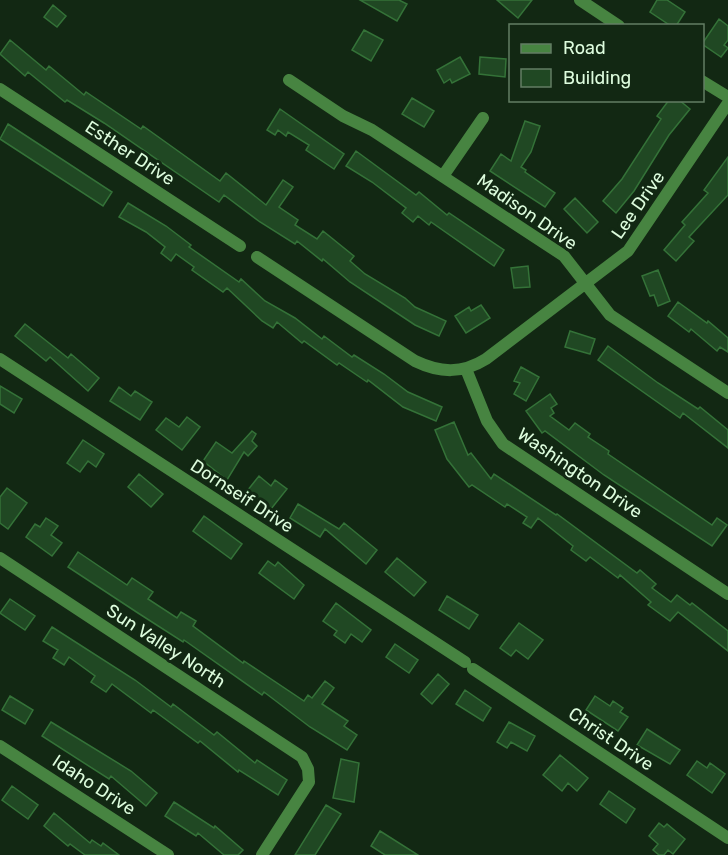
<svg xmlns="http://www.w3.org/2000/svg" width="728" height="855" font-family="Rubik,sans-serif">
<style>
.building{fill:#204823;stroke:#347238;stroke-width:1.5}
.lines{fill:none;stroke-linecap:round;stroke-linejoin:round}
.minor{stroke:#478441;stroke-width:12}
.labels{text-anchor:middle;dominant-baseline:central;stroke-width:6;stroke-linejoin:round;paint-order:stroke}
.street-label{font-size:18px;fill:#ddfcdd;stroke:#122813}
</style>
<rect width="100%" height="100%" fill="#122813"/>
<!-- building -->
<path class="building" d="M360 0H399L407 4 397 21Z
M497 0H532L518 18Z
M657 0H667L685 12 676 26H671L650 12Z
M53 5 66 16 57 27 44 17Z
M719 19 728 26V40L724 45 728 48 721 57 702 44Z
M364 30 383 40 371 61 352 50Z
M10 40 46 70 49 66 84 95 86 92 141 129 143 126 220 181 226 173 266 205 283 180 293 187 279 207 298 220 295 225 317 239 323 231 354 256 350 261 365 274 405 298 415 307 446 321 439 336 415 325 350 282 323 259 322 261 297 241 295 244 260 222 224 195 219 202 104 123 67 100 65 102 28 72 25 76 0 54Z
M460 57 470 74 452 83 450 79 444 83 437 70Z
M480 57 506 59 505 77 479 74Z
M412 98 434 111 424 127 402 114Z
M669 100H679L690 109 669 135 634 191 616 213 603 201 622 179 661 119 657 116Z
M280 109 344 154 334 169 306 150 309 145 288 132 286 136 278 130 275 135 267 130Z
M525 121 540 126 531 152 521 167 526 170 525 172 555 193 545 207 490 171 501 154 511 161Z
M8 124 112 192 103 206 0 139Z
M356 151 416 195 419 192 447 215 449 213 504 250 494 266 431 222 429 225 418 216 413 222 402 213 406 208 372 182 346 166Z
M728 157V195L689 237 694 241 676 261 664 250 685 225 682 222 708 193 704 190Z
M575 198 598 222 587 233 564 209Z
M128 203 166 226 191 245 189 247 239 282 241 279 265 301 295 318 322 339 324 336 352 357 354 355 384 374 408 392 442 407 436 421 403 407 368 380 367 382 339 363 337 365 304 341 302 343 277 322 273 328 262 321 227 288 223 292 192 270 194 267 176 254 171 261 161 253 165 247 146 232 119 217Z
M528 266 530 287 514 288 511 268Z
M658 270 670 301 658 306 654 295 650 296 642 276Z
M678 302 707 323 708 321 728 338V352L720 347 717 351 691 329 689 332 668 316Z
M481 305 490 318 466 333 455 316 469 307 471 311Z
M25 324 68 358 71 354 99 378 88 391 50 357 46 361 15 336Z
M570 331 595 339 590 354 565 347Z
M608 346 658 383 698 409 700 407 728 430V448L683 413 680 418 598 360Z
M521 367 539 377 526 401 514 394 520 383 514 381Z
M0 386 22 399 14 413 0 404Z
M119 387 131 396 135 391 152 402 140 420 110 401Z
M550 394 557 404 551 408 554 413 550 416 569 430 575 423 590 434 588 437 609 451 608 454 712 525 717 518 727 525 712 546 604 475 545 431 542 433 526 411Z
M187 417 200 427 182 450 156 430 166 418 179 427Z
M454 422 468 455 471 453 491 479 494 474 556 515 557 514 637 573 640 570 656 584 652 588 671 602 677 595 690 605 692 603 728 631V651L678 612 670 621 648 605 651 602 620 575 618 578 590 557 586 561 571 550 573 546 538 518 531 528 523 523 527 517 507 504 505 507 472 485 469 487 447 459 435 430Z
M252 431 256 434 252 441 257 446 248 456 244 452 227 480 203 461 216 442 232 453Z
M83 440 104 454 96 467 88 461 80 472 67 463Z
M139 474 163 494 151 507 128 487Z
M259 476 271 486 275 480 287 489 271 509 247 491Z
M7 488 27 503 8 529 0 523V497Z
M298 504 339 529 344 523 377 550 366 564 325 529 320 537 290 518Z
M204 516 242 544 231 559 193 531Z
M46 518 58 526 51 535 62 543 52 556 26 537 35 524 40 527Z
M78 552 127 585 132 578 153 592 148 599 177 618 181 612 196 621 193 626 243 663 244 661 304 701 308 695 312 698 325 681 334 688 322 704 348 721 344 726 357 735 347 750 310 727 264 692 262 695 184 640 183 642 138 613 68 567Z
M397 558 426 582 414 596 385 572Z
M268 561 275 566 278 562 304 585 294 599 259 573Z
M447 596 478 615 469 629 439 610Z
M10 599 35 616 25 630 0 613Z
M336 603 371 630 362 642 351 634 345 643 334 635 337 631 323 621Z
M519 623 543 640 528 659 516 650 511 656 500 648Z
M52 627 135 680 171 707 173 704 214 735 217 732 255 763 257 760 287 780 278 795 239 770 238 772 200 741 198 743 153 710 151 713 112 684 106 692 91 682 95 676 69 657 64 665 53 658 58 650 43 641Z
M395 644 418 660 409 673 386 657Z
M438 674 449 684 432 704 421 694Z
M465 690 491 708 483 721 456 704Z
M10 696 33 710 25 724 2 710Z
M595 696 610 706 613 701 623 708 620 712 628 717 618 731 586 710Z
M51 722 131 771 157 793 146 806 111 776 109 779 42 736Z
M509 722 535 736 527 751 511 742 507 748 497 742Z
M647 729 680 750 670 764 637 745Z
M560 755 588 778 577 791 568 783 562 791 543 775Z
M341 759 359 763 354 802 333 798Z
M697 761 707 768 710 763 725 774 712 793 687 775Z
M12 786 38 805 28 819 2 800Z
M609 791 635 809 626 823 600 804Z
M174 802 214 828 215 826 243 850 238 855H224L198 833 196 836 165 816Z
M326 805 341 814 315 855H295Z
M54 813 90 843 92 840 101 846 103 843 119 855H85L70 844 68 846 44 826Z
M659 823 664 827 667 824 685 839 673 854 668 850 664 855H659L653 850 658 844 649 836Z
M380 831 418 855H385L371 846Z"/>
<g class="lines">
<!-- minor -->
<path class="minor" d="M580 0 619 26
M289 80 343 116 372 130 564 256 610 315 728 393
M702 81 728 97
M0 89 240 246
M443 176 483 118
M257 257 415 361C440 373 462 374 486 359L628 251 728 103
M0 359 465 662
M466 369 487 421 503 444 728 594
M0 558 302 757 308 769 309 782 262 855
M473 669 728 838
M0 746 168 855"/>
</g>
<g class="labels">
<!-- street labels -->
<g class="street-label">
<text transform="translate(130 153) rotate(33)">Esther Drive</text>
<text transform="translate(638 205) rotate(-55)">Lee Drive</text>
<text transform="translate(527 212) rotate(35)">Madison Drive</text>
<text transform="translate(580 473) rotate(34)">Washington Drive</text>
<text transform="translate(242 496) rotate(33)">Dornseif Drive</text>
<text transform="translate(166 646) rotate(33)">Sun Valley North</text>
<text transform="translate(611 739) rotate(34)">Christ Drive</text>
<text transform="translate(94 785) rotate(33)">Idaho Drive</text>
</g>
</g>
<!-- legend -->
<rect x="509" y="24" width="195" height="78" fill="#122813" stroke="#637d64" stroke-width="1.5"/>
<rect x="521" y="44" width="30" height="9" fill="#478441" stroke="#637d64" stroke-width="1.5"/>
<text x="563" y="54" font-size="18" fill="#ddfcdd">Road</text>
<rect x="521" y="69" width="30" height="18" fill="#204823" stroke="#637d64" stroke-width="1.5"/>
<text x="563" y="84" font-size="18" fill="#ddfcdd">Building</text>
</svg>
